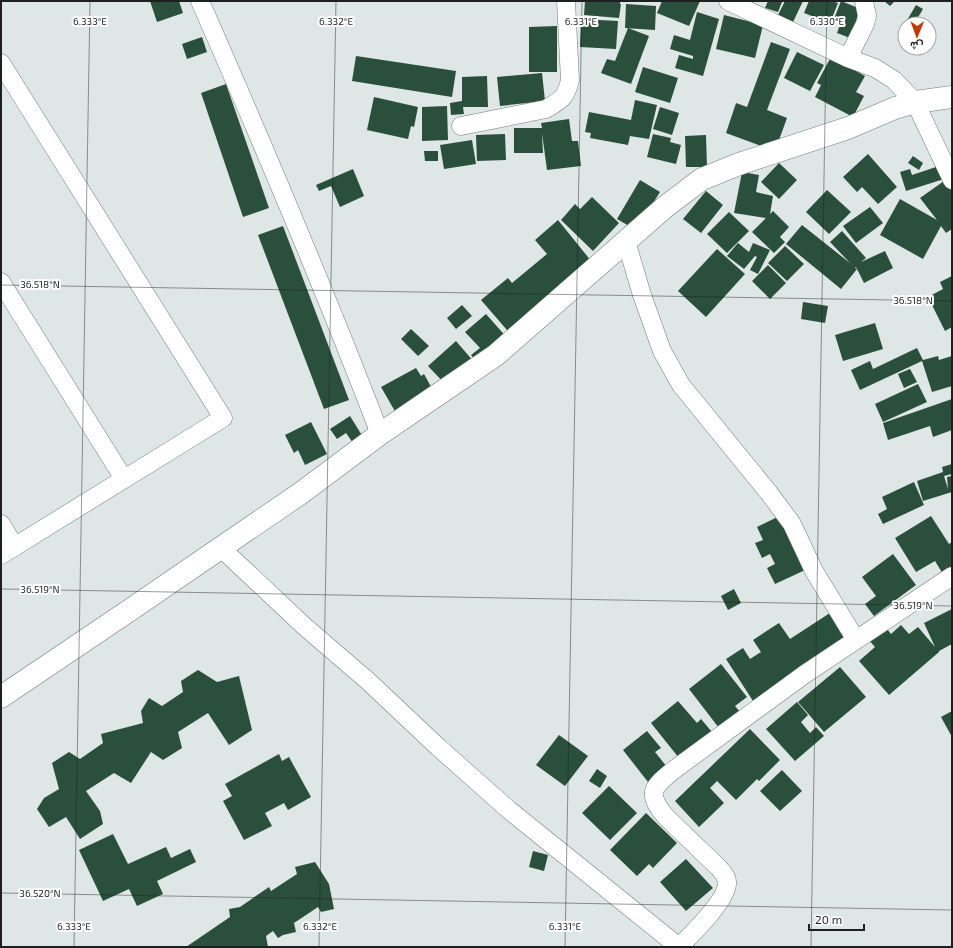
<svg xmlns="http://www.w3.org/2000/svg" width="953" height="948" font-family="'Exo 2',Vazirmatn,sans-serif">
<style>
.building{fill:#2a4f3c}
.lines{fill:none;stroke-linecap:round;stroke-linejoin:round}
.street-casing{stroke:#747b7b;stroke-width:19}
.secondary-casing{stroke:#747b7b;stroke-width:23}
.street{stroke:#fff;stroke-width:18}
.secondary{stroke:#fff;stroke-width:22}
.ticks{fill:none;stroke:#1d2020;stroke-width:1;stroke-opacity:0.45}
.ticks-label{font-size:10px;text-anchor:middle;fill:#1d2020;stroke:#fff;stroke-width:4;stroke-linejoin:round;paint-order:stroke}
</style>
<rect width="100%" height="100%" fill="#dee6e6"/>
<!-- building -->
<path class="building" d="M150 1H179L183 13 157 22Z
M585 1H620V4H621L619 18 584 15Z
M662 1H700L689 26 657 13Z
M768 1 782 2 778 12 765 8Z
M785 1H803L793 22 778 15Z
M809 1H832L838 3 830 23 804 13Z
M841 1 868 12 858 41 837 33 841 22 834 19Z
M884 1H895L890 6Z
M626 4 656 6 655 30 625 28Z
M916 5 923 9 914 24H910L906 22Z
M697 12 719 19 703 76 675 68 679 55 693 59V56L670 49 674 35 690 40Z
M724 15 763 25 755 58 716 49Z
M581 19 618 21 616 49 580 47Z
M557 26V72H529V27Z
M628 28 649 36 631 84 601 73 607 59 615 61Z
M202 37 207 52 187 59 182 44Z
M771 42 790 49 767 110 787 118 775 151 726 133 736 103 747 107Z
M797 52 824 65 810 91 784 78Z
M356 56 456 71 452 97 352 81Z
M831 57 865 76 856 92 864 96 853 117 815 97 821 85 817 83Z
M643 67 678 78 670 103 635 92Z
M542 73 545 101 500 106 497 77Z
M487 76 488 107H463L464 114 451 115 450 103 462 101V77Z
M226 84 269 208 243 217 201 93Z
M374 97 418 107 414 127 411 126 408 139 367 130Z
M635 100 657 105 649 139 630 136 628 145 590 138 591 133 585 132 589 112 631 120Z
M447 106 448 140 422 141V107Z
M660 107 679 113 672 135 653 129Z
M569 119 572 141H578L581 166 547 170 542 133 543 153H514V128H542L541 123Z
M505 134 506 160 477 161 476 135Z
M653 134 671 138 670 142 681 145 676 164 647 157Z
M706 135 707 167H686L685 136Z
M472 140 476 164 444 169 440 145Z
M424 151H438V161H425Z
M868 154 897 187 878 204 862 187 857 192 843 177Z
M913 156 923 163 919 170 908 163Z
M779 163 797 180 779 199 761 182Z
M939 166 944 179 906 191 900 172 910 169 912 175Z
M353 169 364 196 340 207 331 186 319 191 316 185Z
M742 172 759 175 756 192 773 196 770 214 773 211 789 227 780 237 785 242 774 253 752 232 766 218 734 213Z
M640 180 660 192 636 230 617 219Z
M944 181 952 191V229L946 233 941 226 923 259 880 235 900 199 937 220 920 198Z
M827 190 851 212 829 234 806 212Z
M706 191 723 205 701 233 683 219Z
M592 197 619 223 593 251 561 220 575 204 580 209Z
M870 207 883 223 856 243 843 226Z
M729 212 749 231 727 253 707 234Z
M558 220 596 267 513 337 481 300 508 278 512 283 547 254 535 240Z
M802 225 850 263 830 242 842 231 866 258 861 262 885 251 893 268 864 283 856 267 855 268 857 269 841 289 786 244Z
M283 226 349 400 324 409 258 235Z
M738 243 749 252 753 243 770 250 758 274 750 270 757 257 755 256 744 269 727 256Z
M785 246 804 264 787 281 768 263Z
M717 249 745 274 706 317 678 291Z
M768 265 786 283 770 299 752 281Z
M952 276V327L945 331 928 297 943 289 940 282Z
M803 302 828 306 825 323 801 319Z
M462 305 472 316 456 329 447 318Z
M486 314 509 340 477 362 471 355 480 348 465 332Z
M875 323 883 349 843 361 835 335Z
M411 329 429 346 418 356 401 339Z
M456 341 474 362 447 386 428 366Z
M917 348 923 360 938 356 939 360 952 356V386L932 392 922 361 860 390 851 370 870 361 873 369Z
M416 368 421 376 424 374 434 392 396 413 381 387Z
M910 369 917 382 904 388 898 374Z
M918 384 927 402 883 422 875 404Z
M952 399V430L933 437 930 426 888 440 883 423Z
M350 416 363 437 353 443 346 433 337 439 330 429Z
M311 422 327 454 305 465 298 450 294 453 285 435Z
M952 464V474L944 476 948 489 947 477 952 476V492L923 501 917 481 943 472 942 467Z
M914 482 924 505 883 524 878 514 887 509 882 497Z
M790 511 816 565 775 584 767 568 775 564 770 554 762 558 755 543 763 540 757 527Z
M931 516 949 544 952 542V575L946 579 935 561 916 572 895 538Z
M893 554 916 585 874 616 865 604 876 596 862 577Z
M734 589 741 603 728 610 721 596Z
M952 609V644L939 651V652L889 695 859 661 875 647 867 638 883 624 891 634 901 625 909 634 918 627 935 647 924 623Z
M833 611 851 639 753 701 726 659 743 648 750 659 761 652 753 640 779 623 790 639Z
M721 664 747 697 735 706 740 712 719 728 689 689Z
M840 667 866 697 824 732 798 702Z
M198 670 217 682 239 676 252 730 229 745 208 713 178 732 182 748 163 760 151 752 131 783 114 773 86 791 100 811 103 824 80 839 66 817 49 827 37 809 44 798 59 789 52 763 69 752 80 759 103 743 101 734 143 723 141 711 149 698 162 706 183 692 181 681Z
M678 701 697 723 701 719 712 732 679 758 651 723Z
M797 702 808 715 801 722 810 733 816 727 824 736 795 761 766 729Z
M952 711V737L941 717Z
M750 729 780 760 759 781 757 779 736 800 717 781 710 788 724 803 699 827 675 801Z
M647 731 661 748 655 752 667 767 648 782 623 750Z
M559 735 588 756 565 786 536 765Z
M279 754 282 761 289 757 311 797 288 810 284 803 265 813 272 826 244 840 223 801 232 796 225 784Z
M597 769 607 776 600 788 589 781Z
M782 770 802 791 780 811 760 791Z
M609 786 637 813 610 840 582 813Z
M646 813 677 843 653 868 649 864 637 876 610 850Z
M113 834 128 864 166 847 171 858 190 849 196 862 157 881 163 894 137 906 129 889 103 901 79 850Z
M533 851 548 855 544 871 529 867Z
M686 859 713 888 686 911 660 882Z
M315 862 329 884 334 909 321 912 318 907 294 923 296 932 283 935 278 938 273 931 266 936 268 947H186L230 917 229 909 240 907 269 887 271 891 297 874 295 867Z"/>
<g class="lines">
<defs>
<path id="street" d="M200 1C263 144 324 288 380 434
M728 1 848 58 875 68 894 80 915 102 952 180
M848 58 865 24 867 16 864 1
M1 63 223 418 1 555
M461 126 546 109C561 100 566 98 570 80L566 1
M626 241 642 295 662 351 681 385 769 493 792 524 814 571 856 640
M1 282 124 479
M1 524 15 547
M220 547 304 626 368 681 438 747 509 810 679 947
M679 947C692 934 726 901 727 884 728 877 723 873 719 868L666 817C645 792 653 787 675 769L805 674 952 576"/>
<path id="secondary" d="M1 697 130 610 301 493 380 434 496 355 665 207 702 179 739 164 848 128 895 108 915 102 952 97"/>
</defs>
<!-- street casing -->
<use href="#street" class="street-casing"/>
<!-- secondary casing -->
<use href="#secondary" class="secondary-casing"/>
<!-- street -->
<use href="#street" class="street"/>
<!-- secondary -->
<use href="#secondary" class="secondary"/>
</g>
<!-- ticks -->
<path class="ticks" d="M1 285 952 301M1 589 952 606M1 893 952 910M74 947 90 1M319 947 336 1M565 947 582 1M811 947 827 1"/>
<g class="ticks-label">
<text x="90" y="25">6.333°E</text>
<text x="336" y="25">6.332°E</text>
<text x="581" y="25">6.331°E</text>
<text x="827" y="25">6.330°E</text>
<text x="40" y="288">36.518°N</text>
<text x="913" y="304">36.518°N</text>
<text x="40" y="593">36.519°N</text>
<text x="913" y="609">36.519°N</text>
<text x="40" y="897">36.520°N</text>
<text x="74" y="930">6.333°E</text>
<text x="320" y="930">6.332°E</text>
<text x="565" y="930">6.331°E</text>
</g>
<!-- border -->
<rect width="953" height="948" fill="none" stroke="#1d2020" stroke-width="4"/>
<!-- north arrow -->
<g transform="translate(917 36) rotate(181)"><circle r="19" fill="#ffffff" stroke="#a5a6a6"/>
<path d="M0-3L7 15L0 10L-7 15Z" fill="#c23a01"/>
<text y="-6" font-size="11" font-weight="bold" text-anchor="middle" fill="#1d2020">ش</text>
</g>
<!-- scale -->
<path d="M809 924v6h55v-6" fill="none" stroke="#1d2020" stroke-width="2"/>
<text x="815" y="924" font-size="12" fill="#1d2020" stroke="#ffffff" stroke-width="3" paint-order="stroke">20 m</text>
</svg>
